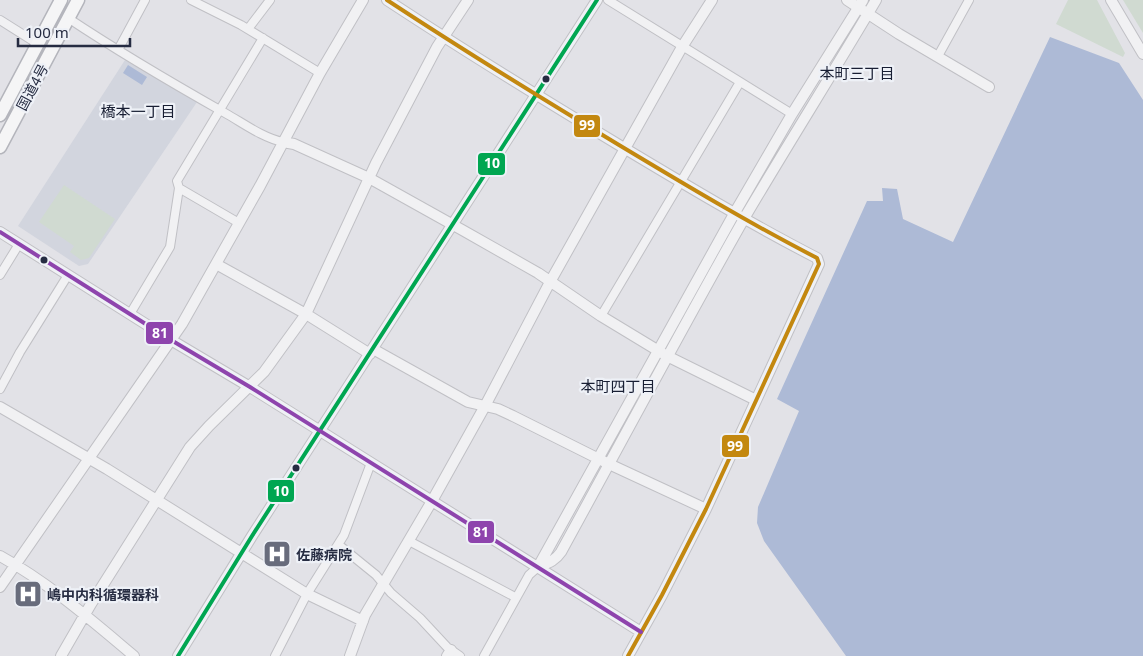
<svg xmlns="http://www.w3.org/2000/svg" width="1143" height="656" font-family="'Noto Sans','Noto Sans JP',sans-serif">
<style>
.built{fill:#d2d5de}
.green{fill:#d0dad1}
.water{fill:#adbad6}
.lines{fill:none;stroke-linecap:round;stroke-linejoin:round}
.minor-casing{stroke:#c0c0c5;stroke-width:10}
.tertiary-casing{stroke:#c0c0c5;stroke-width:12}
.trunk-casing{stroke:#b4b5bc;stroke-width:15}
.minor{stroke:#f1f1f3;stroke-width:8}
.tertiary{stroke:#f1f1f3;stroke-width:10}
.trunk{stroke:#f5f5f6;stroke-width:12}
.bus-1-casing{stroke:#eef1f7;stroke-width:8}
.bus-2-casing{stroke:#eef1f7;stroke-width:8}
.bus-3-casing{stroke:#eef1f7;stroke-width:8}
.bus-1{stroke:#00a651;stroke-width:4}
.bus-2{stroke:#c38810;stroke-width:4}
.bus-3{stroke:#8e44ad;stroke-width:4}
.bus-dot{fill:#262c42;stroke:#eef1f7;stroke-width:2}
.labels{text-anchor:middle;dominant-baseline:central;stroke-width:4.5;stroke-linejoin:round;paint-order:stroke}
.street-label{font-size:14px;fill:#262c42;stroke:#eef1f7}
.poi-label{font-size:14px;font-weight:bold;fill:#262c42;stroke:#eef1f7;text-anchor:start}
.neighbourhood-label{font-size:15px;fill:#181e33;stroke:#eef1f7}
.line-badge{stroke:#eef1f7;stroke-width:2}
.badge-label{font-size:14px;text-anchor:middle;font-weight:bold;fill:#fff}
</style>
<rect width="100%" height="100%" fill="#e2e2e7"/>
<!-- built -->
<path class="built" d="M125 60 197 102 88 264 79 266 18 226Z"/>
<!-- green -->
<path class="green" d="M1068 0H1097L1125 53 1123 57 1056 24Z
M1123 0H1143V33Z
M64 185 115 219 89 258 81 260 70 252 74 246 39 222Z"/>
<!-- water -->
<path class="water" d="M1050 37 1119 63 1143 100V656H846L764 541 757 523 758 507 799 411 777 399 867 201H883L882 188 897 189 903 219 953 242Z
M128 65 147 77 142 85 123 73Z"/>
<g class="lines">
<defs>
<path id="minor" d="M191 0 241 25 320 73
M608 0 792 114
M68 18C119 52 172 83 225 113 243 123 263 138 283 142
M0 20 38 44
M248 29 270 0
M118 50 145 0
M938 56 969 0
M179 188 239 223
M0 275 19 244
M130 314 170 247 179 188 177 181 263 38
M601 316 740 82
M0 389 20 352 68 275
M409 541 515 597
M339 545 376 575 391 593 420 618 447 647 460 656
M275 656 307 594 344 535 371 463
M484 656 529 575 538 567"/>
<path id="tertiary" d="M387 0C463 50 541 98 619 145 684 184 749 223 817 258L819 264 706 509 662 595 628 656
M847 0 899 34 989 87
M1111 0 1143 54
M283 142 294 144 369 178 464 231 538 273 601 316 667 356 756 400
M0 232 171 340 250 387 641 632
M216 264 306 314 370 354
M373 349 468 402 498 409 513 416 609 464 706 509
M0 407 107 469 307 594 363 621
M0 556C49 583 91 620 134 656
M538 567C548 563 555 561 561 552 622 441 682 328 745 217 788 144 833 73 876 0
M538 567 734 214 792 114 863 0
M0 587 182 324 260 186 320 73 363 0
M61 656 91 604 190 447 209 426 264 372 306 314 376 163 437 47 468 0
M178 656 252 536 597 0
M350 656 365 615 432 501 485 406 550 282 682 47 712 0
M447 656 451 650"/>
<path id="trunk" d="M0 115 61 0
M0 147 78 0"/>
</defs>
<!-- minor casing -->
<use href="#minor" class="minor-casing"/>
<!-- tertiary casing -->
<use href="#tertiary" class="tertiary-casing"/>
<!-- trunk casing -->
<use href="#trunk" class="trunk-casing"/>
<!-- minor -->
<use href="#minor" class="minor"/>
<!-- tertiary -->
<use href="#tertiary" class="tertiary"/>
<!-- trunk -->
<use href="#trunk" class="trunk"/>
<defs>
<path id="bus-1" d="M178 656 252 536 597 0"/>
<path id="bus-2" d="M387 0C463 50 541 98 619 145 684 184 749 223 817 258L819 264 706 509 662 595 628 656"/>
<path id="bus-3" d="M0 232 171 340 250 387 641 632"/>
</defs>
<!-- bus-1 casing -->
<use href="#bus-1" class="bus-1-casing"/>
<!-- bus-2 casing -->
<use href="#bus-2" class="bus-2-casing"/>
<!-- bus-3 casing -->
<use href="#bus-3" class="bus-3-casing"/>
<!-- bus-1 -->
<use href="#bus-1" class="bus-1"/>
<!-- bus-2 -->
<use href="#bus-2" class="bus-2"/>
<!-- bus-3 -->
<use href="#bus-3" class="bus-3"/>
</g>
<!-- icons -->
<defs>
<symbol id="hospital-square" viewBox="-11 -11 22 22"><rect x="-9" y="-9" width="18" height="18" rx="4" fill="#686c7c" stroke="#eef1f7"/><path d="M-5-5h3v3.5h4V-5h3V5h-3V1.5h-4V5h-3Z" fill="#fff"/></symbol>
</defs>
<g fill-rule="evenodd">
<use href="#hospital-square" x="261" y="538" width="32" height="32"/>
<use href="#hospital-square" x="12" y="578" width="32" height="32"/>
</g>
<!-- markers -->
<g class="bus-dot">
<circle cx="546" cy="79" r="4.5"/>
<circle cx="44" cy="260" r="4.5"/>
<circle cx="296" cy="468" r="4.5"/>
</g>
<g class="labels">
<!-- street labels -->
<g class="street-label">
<text transform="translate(32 87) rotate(-62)">国道4号</text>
</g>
<!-- poi labels -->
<g class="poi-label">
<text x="296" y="554">佐藤病院</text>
<text x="47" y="594">嶋中内科循環器科</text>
</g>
<!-- neighbourhood labels -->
<g class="neighbourhood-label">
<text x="857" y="73">本町三丁目</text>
<text x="138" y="111">橋本一丁目</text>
<text x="618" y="386">本町四丁目</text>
</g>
</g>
<g class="line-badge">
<rect x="573" y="114" width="28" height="24" rx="5" fill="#c38810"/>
<rect x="477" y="152" width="29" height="24" rx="5" fill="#00a651"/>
<rect x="145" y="321" width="29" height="24" rx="5" fill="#8e44ad"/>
<rect x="721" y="434" width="29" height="24" rx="5" fill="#c38810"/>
<rect x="267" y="479" width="28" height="24" rx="5" fill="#00a651"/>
<rect x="467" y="520" width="28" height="24" rx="5" fill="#8e44ad"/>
</g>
<g class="badge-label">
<text x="587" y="130">99</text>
<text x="492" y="168">10</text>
<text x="160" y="338">81</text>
<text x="735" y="451">99</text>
<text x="281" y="496">10</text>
<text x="481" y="537">81</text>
</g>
<!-- scale -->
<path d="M18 38v8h112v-8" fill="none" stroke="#262c42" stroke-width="2.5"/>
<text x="25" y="38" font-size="15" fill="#262c42" stroke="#eef1f7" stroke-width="4" paint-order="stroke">100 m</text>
</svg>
